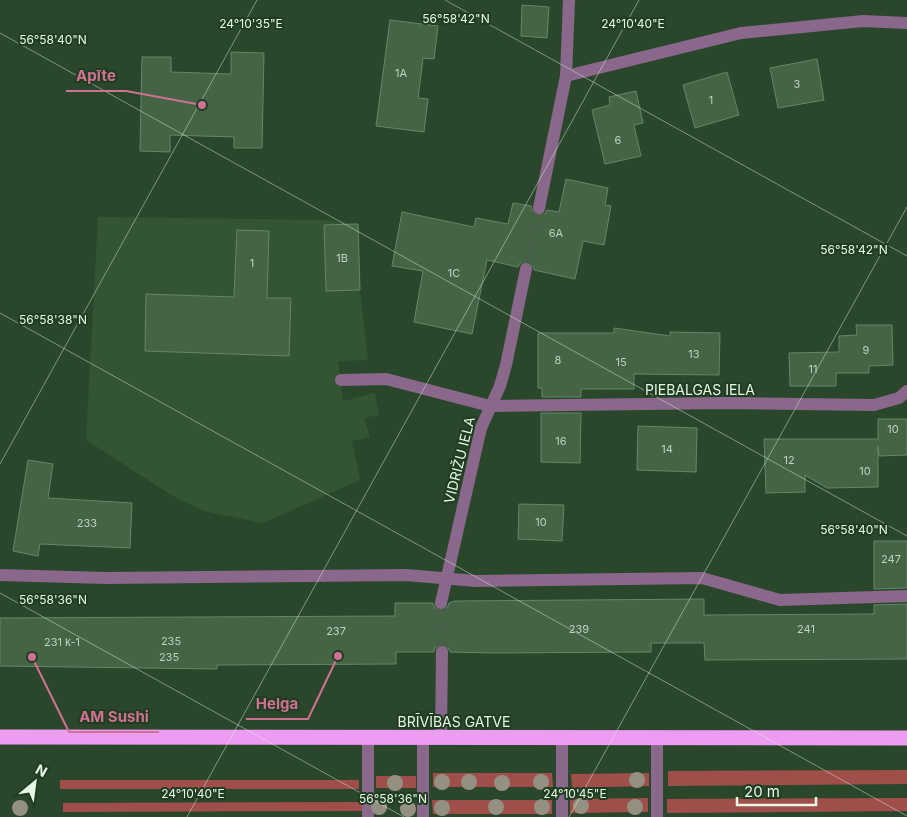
<svg xmlns="http://www.w3.org/2000/svg" width="907" height="817" font-family="Inter,sans-serif">
<style>
.built{fill:#335534}
.green{fill:#9f4e49}
.building{fill:#456345;stroke:#678667}
.lines{fill:none;stroke-linecap:round;stroke-linejoin:round}
.street-tunnel{stroke:#476147;stroke-width:12;stroke-dasharray:12 6;stroke-linecap:butt}
.lane{stroke:#89688b;stroke-width:12}
.street{stroke:#89688b;stroke-width:12}
.highway{stroke:#ec9cf1;stroke-width:15}
.tree{fill:#959182}
.ticks{fill:none;stroke:#e6f7e6;stroke-width:1;stroke-opacity:0.45}
.labels{text-anchor:middle;dominant-baseline:central;stroke-width:4;stroke-linejoin:round;paint-order:stroke}
.number-label{font-size:11px;fill:#bed2be}
.street-label{font-size:14px;fill:#e6f7e6;stroke:#203c21}
.ticks-label{font-size:12px;text-anchor:middle;fill:#e6f7e6;stroke:#203c21;stroke-width:4;stroke-linejoin:round;paint-order:stroke}
.leader{fill:none;stroke:#d07193;stroke-width:2}
.callout-dot{fill:#d07193;stroke:#203c21;stroke-width:2}
.callout-label{font-size:15px;text-anchor:middle;font-weight:bold;fill:#d07193;stroke:#203c21;stroke-width:4;stroke-linejoin:round;paint-order:stroke}
</style>
<rect width="100%" height="100%" fill="#2b472b"/>
<!-- built -->
<path class="built" d="M98 217 324 220 358 224 360 290 368 360 338 361 343 401 375 393 379 415 364 418 370 437 352 441 360 480 263 523 204 511 171 495 86 440Z"/>
<!-- green -->
<path class="green" d="M907 770V784L668 786V771Z
M433 773H552L553 787H433Z
M649 773V786L572 788 571 774Z
M376 776H416V788H376Z
M60 780H359V789H60Z
M648 798V812L570 813V799Z
M907 798V811L667 813V799Z
M432 800H552V814H433Z
M362 802V811L63 812V803Z"/>
<!-- building -->
<path class="building" d="M522 5 549 7 547 38 521 36Z
M390 20 438 26 434 59 423 58 418 98 428 99 424 132 376 126Z
M231 52 264 53 262 148H234V137L170 135V152L140 151 142 57H171V72L231 74Z
M817 59 824 100 778 108 770 68Z
M727 72 739 115 695 128 683 85Z
M636 91 643 123 634 125 641 156 605 164 592 110 610 105 609 97Z
M566 179 608 188 605 205 611 206 604 245 583 241 575 279 534 270 532 263 527 261 520 263 518 267 487 260 472 334 414 322 423 271 392 266 402 212 474 227 476 218 508 224 513 203 531 206 533 214 538 216 545 214 547 210 559 212Z
M358 224 360 290 326 291 324 225Z
M237 230 269 231 267 298H291L289 356 145 351 146 294 234 297Z
M856 325H892L893 365 869 366V373H836V386H790L789 353 839 352V336L857 335Z
M614 328 670 336V332L720 333 719 375 634 374V389H581V397H542V388H538V333H614Z
M541 413H581L580 463 541 462Z
M878 419H907V455L879 456 878 446V487L827 488 805 475V492L766 493 764 439H878Z
M638 426 697 428 696 472 637 470Z
M28 460 53 464 48 498 132 503 130 548 40 544 38 556 13 551Z
M519 504 564 505 562 541 518 539Z
M874 541H907V588L874 589Z
M704 599V615L874 614V605L907 604V659L705 660 704 643H651V652L494 653 450 652 447 645 442 644 435 647 434 652H396V664L217 665V669L0 666V618L395 616V603H433L435 609 440 611 447 609 449 603 455 601Z"/>
<g class="lines">
<!-- street-tunnel -->
<path class="street-tunnel" d="M526 269 539 208
M441 603 442 652"/>
<!-- lane -->
<path class="lane" d="M341 380 386 379 490 406
M0 575 106 578 406 575 476 581 702 578 780 600 907 596
M423 737V817
M562 737V817
M368 817V737
M657 817V737"/>
<!-- street -->
<path class="street" d="M566 76 741 33 863 21 907 23
M539 208 566 76 569 0
M490 406 725 403 874 405 899 398 907 391
M441 603 481 428 500 386 506 365 526 269
M441 737 442 652"/>
<!-- highway -->
<path class="highway" d="M0 737 907 738"/>
</g>
<!-- trees -->
<g class="tree">
<circle cx="637" cy="780" r="8"/>
<circle cx="442" cy="782" r="8"/>
<circle cx="469" cy="782" r="8"/>
<circle cx="541" cy="782" r="8"/>
<circle cx="395" cy="783" r="8"/>
<circle cx="502" cy="783" r="8"/>
<circle cx="581" cy="806" r="8"/>
<circle cx="379" cy="807" r="8"/>
<circle cx="496" cy="807" r="8"/>
<circle cx="542" cy="807" r="8"/>
<circle cx="635" cy="807" r="8"/>
<circle cx="20" cy="808" r="8"/>
<circle cx="442" cy="808" r="8"/>
<circle cx="408" cy="809" r="8"/>
</g>
<!-- ticks -->
<path class="ticks" d="M445 0 907 256M0 33 907 536M0 313 907 816M0 464 257 0M0 593 404 817M187 817 639 0M569 817 907 207"/>
<g class="labels">
<!-- number labels -->
<g class="number-label">
<text x="401" y="73">1A</text>
<text x="797" y="84">3</text>
<text x="711" y="100">1</text>
<text x="618" y="140">6</text>
<text x="556" y="233">6A</text>
<text x="342" y="258">1B</text>
<text x="252" y="263">1</text>
<text x="454" y="273">1C</text>
<text x="866" y="350">9</text>
<text x="694" y="354">13</text>
<text x="558" y="360">8</text>
<text x="621" y="362">15</text>
<text x="813" y="369">11</text>
<text x="893" y="429">10</text>
<text x="561" y="441">16</text>
<text x="667" y="449">14</text>
<text x="789" y="460">12</text>
<text x="865" y="471">10</text>
<text x="541" y="522">10</text>
<text x="87" y="523">233</text>
<text x="891" y="559">247</text>
<text x="579" y="629">239</text>
<text x="806" y="629">241</text>
<text x="336" y="631">237</text>
<text x="171" y="641">235</text>
<text x="62" y="642">231 k-1</text>
<text x="169" y="657">235</text>
</g>
<!-- street labels -->
<g class="street-label">
<text x="700" y="389">PIEBALGAS IELA</text>
<text transform="translate(459 460) rotate(-76)">VIDRIŽU IELA</text>
<text x="454" y="721">BRĪVĪBAS GATVE</text>
</g>
</g>
<g class="ticks-label">
<text x="456" y="23">56°58'42"N</text>
<text x="251" y="28">24°10'35"E</text>
<text x="633" y="28">24°10'40"E</text>
<text x="53" y="44">56°58'40"N</text>
<text x="854" y="254">56°58'42"N</text>
<text x="53" y="324">56°58'38"N</text>
<text x="854" y="534">56°58'40"N</text>
<text x="53" y="604">56°58'36"N</text>
<text x="193" y="798">24°10'40"E</text>
<text x="575" y="798">24°10'45"E</text>
<text x="393" y="803">56°58'36"N</text>
</g>
<!-- callouts -->
<path class="leader" d="M202 105L126 91H66M338 656L308 719H246M32 657L69 732H159"/>
<g class="callout-dot">
<circle cx="202" cy="105" r="5"/>
<circle cx="338" cy="656" r="5"/>
<circle cx="32" cy="657" r="5"/>
</g>
<g class="callout-label">
<text x="96" y="81">Apīte</text>
<text x="277" y="709">Helga</text>
<text x="114" y="722">AM Sushi</text>
</g>
<!-- north arrow -->
<g transform="translate(35 782) rotate(29)" stroke="#203c21" stroke-width="4" paint-order="stroke">
<path d="M0-4L9 19L0 12L-9 19Z" fill="#e6f7e6"/>
<text y="-8" font-size="14" font-weight="bold" text-anchor="middle" fill="#e6f7e6">N</text>
</g>
<!-- scale -->
<path d="M737 797v8h79v-8" fill="none" stroke="#e6f7e6" stroke-width="2.5"/>
<text x="744" y="797" font-size="15" fill="#e6f7e6" stroke="#203c21" stroke-width="4" paint-order="stroke">20 m</text>
</svg>
